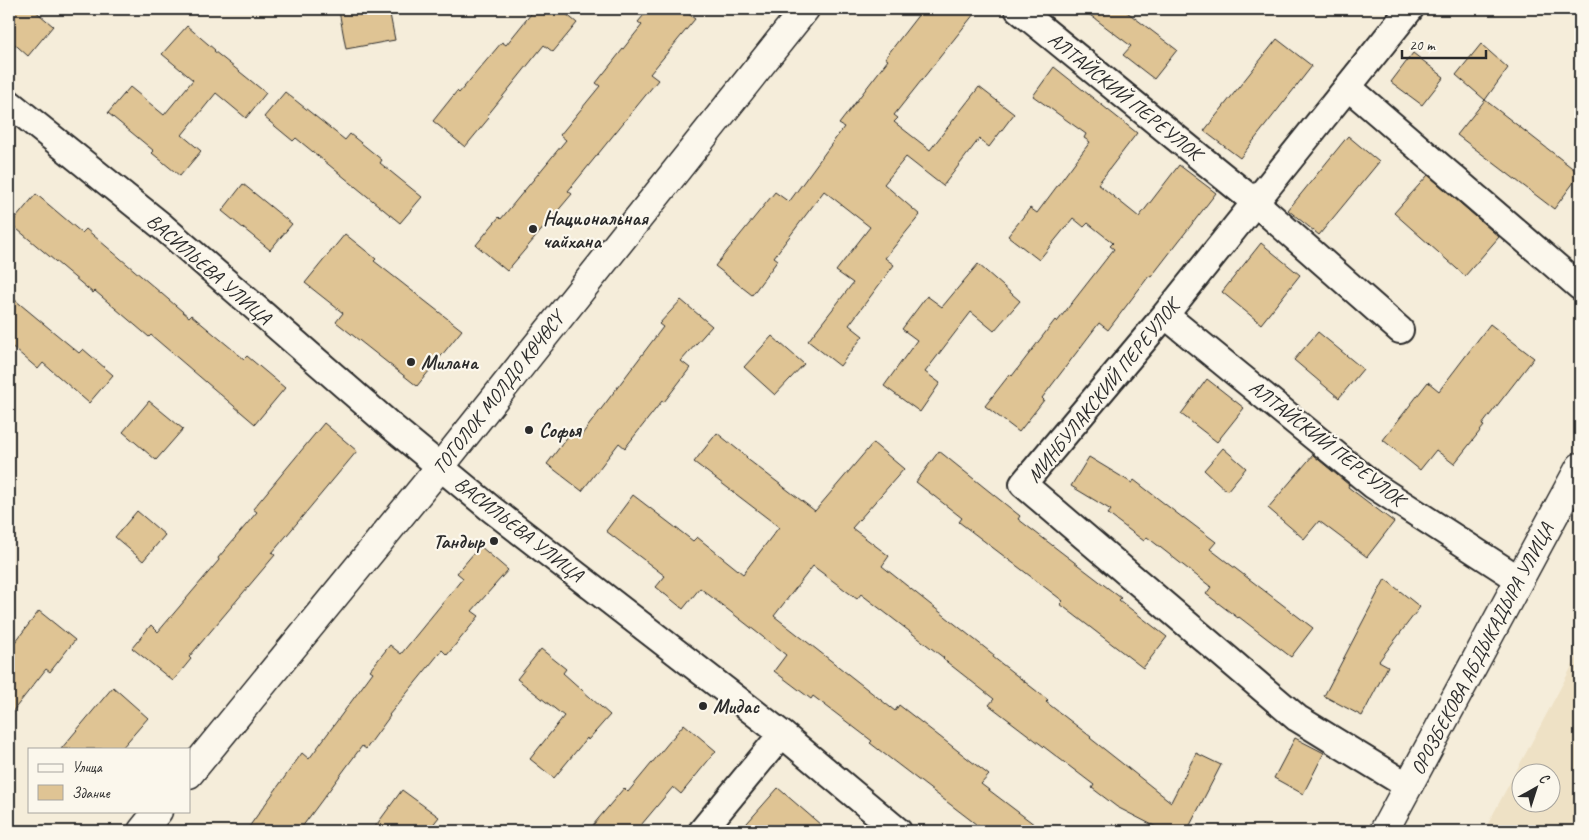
<svg xmlns="http://www.w3.org/2000/svg" width="1589" height="840" font-family="Caveat,sans-serif">
<style>
.built{fill:#eee1c5;fill-rule:evenodd}
.building{fill:#dfc494;stroke:#2b2b2b}
.lines{fill:none;stroke-linecap:round;stroke-linejoin:round}
.street-casing{stroke:#2b2b2b;stroke-width:30}
.secondary-casing{stroke:#2b2b2b;stroke-width:31}
.street{stroke:#fbf7ec;stroke-width:26}
.secondary{stroke:#fbf7ec;stroke-width:28}
.poi-dot{fill:#2b2b2b;stroke:#fbf7ec;stroke-width:2}
.labels{text-anchor:middle;dominant-baseline:central;stroke-width:4.5;stroke-linejoin:round;paint-order:stroke}
.street-label{font-size:20px;fill:#2b2b2b;stroke:#fbf7ec}
.poi-label{font-size:20px;font-weight:bold;fill:#2b2b2b;stroke:#fbf7ec;text-anchor:start}
</style>
<rect width="100%" height="100%" fill="#f5edda"/>
<filter id="ink" filterUnits="userSpaceOnUse"><feTurbulence type="fractalNoise" baseFrequency=".02" numOctaves="2"/><feDisplacementMap in="SourceGraphic" scale="10" xChannelSelector="R" yChannelSelector="G"/><feConvolveMatrix kernelMatrix="1 2 1 2 8 2 1 2 1" color-interpolation-filters="sRGB"/></filter>
<g filter="url(#ink)">
<!-- built -->
<path class="built" d="M1580 651V831H1484L1535 736ZM1522 772H1552V802H1522Z"/>
<!-- building -->
<path class="building" d="M9 9H33L53 26 28 56 9 39Z
M353 9H389L395 40 346 49 339 11Z
M535 9H560L577 23 553 52 544 45 487 116 489 118 465 147 433 121 457 91 459 93 502 42 506 45Z
M649 9H682L695 19 650 74 658 80 568 191 572 194 507 271 476 245 499 217 501 219 566 140 560 135 600 86 596 83 642 25 638 22Z
M923 9H978L894 115 898 118 894 122 930 150 979 87 1014 114 989 147 979 139 943 186 906 157 884 184 920 215 885 258 894 265 849 325 863 336 840 366 808 341 853 283 836 271 870 227 824 191 774 257 778 260 752 295 715 266 775 192 789 202 844 127 839 124 888 60 885 58Z
M1082 9H1123L1177 50 1154 79 1123 55 1131 46Z
M187 26 215 50 214 51 266 93 246 118 216 93 182 135 201 151 180 176 152 153 154 151 108 113 130 87 164 115 193 80 162 54Z
M1277 39 1312 66 1240 158 1204 131Z
M1481 44 1508 68 1485 100 1456 75Z
M1413 53 1444 77 1422 105 1391 82Z
M1054 67 1137 133 1098 184 1139 217 1179 165 1216 193 1151 277 1149 276 1108 330 1099 323 1042 398 1044 400 1019 432 985 406 1010 374 1012 376 1055 320 1057 322 1114 249 1110 246 1113 243 1088 223 1084 227 1073 218 1039 260 1008 236 1030 208 1037 213 1090 142 1084 138 1086 134 1033 96Z
M285 92 345 140 350 134 382 160 380 163 422 197 400 223 296 138 293 141 264 117Z
M1485 100 1580 174 1554 209 1457 135Z
M1348 136 1379 162 1319 235 1288 210Z
M1428 175 1499 237 1465 276 1394 213Z
M243 184 292 224 270 250 222 211Z
M36 194 82 233 86 229 189 317 191 315 244 359 247 356 285 388 255 424 151 335 149 337 95 291 93 293 11 224Z
M345 234 376 259 374 261 462 330 417 386 336 322 343 313 305 283Z
M1261 243 1300 275 1261 324 1222 292Z
M978 264 1020 301 994 331 971 312 925 372 940 383 920 412 884 386 917 340 902 329 927 296 942 307Z
M9 295 79 353 83 349 113 375 89 403 43 363 38 369 9 344Z
M681 300 712 326 681 361 690 368 664 402 662 401 625 448 619 443 582 491 547 464 572 431 580 437 663 327 659 324Z
M1490 324 1534 358 1482 425 1484 426 1454 464 1436 450 1420 470 1383 440 1428 382 1439 391Z
M1318 332 1363 369 1339 398 1294 360Z
M772 336 804 364 775 395 744 367Z
M1207 379 1244 408 1217 442 1181 414Z
M149 401 183 429 156 460 123 432Z
M324 423 357 451 272 553 275 555 189 657 191 659 173 681 132 648 151 625 158 632 219 560 218 558 257 512 253 509Z
M717 433 747 457 746 458 815 511 873 443 904 469 852 528 889 556 882 566 994 655 993 657 1048 700 1046 702 1091 737 1090 738 1171 802 1196 753 1221 765 1187 831H1164L1117 807 1092 788 1094 785 989 705 994 699 943 659 944 658 861 594 857 599 813 566 774 616 895 711 899 705 989 775 981 784 1043 831H985L870 743 872 741 813 696 811 699 774 671 786 655 700 588 683 609 656 587 665 576 606 531 633 495 693 541 697 537 743 574 779 527 694 462Z
M1223 448 1246 468 1227 491 1204 470Z
M939 451 1020 516 1018 519 1121 598 1119 600 1167 637 1143 668 1060 604 1063 601 959 522 962 518 916 482Z
M1313 455 1349 485 1348 487 1394 522 1367 557 1319 521 1304 539 1268 508Z
M1089 457 1132 483 1134 480 1183 518V517L1216 542 1210 549 1313 628 1291 657 1239 617 1238 618 1206 594 1211 587 1147 537 1144 541 1108 514 1111 510 1071 486Z
M137 511 165 535 143 561 115 537Z
M480 546 508 570 472 611 479 616 447 655 442 650 389 715 390 716 366 749 362 746 299 831H246L302 753 309 759 373 672 370 670 390 645 401 654 463 578 457 573Z
M1385 579 1420 607 1379 661 1388 666 1362 716 1324 696Z
M39 611 75 640 50 672 46 669 9 716V650Z
M541 649 566 669 563 673 610 715 588 740 587 738 554 778 530 759 564 716 517 679Z
M113 687 148 718 121 749H61Z
M684 724 716 751 681 794 673 787 636 831H588L624 788 628 792Z
M1295 738 1324 753 1303 794 1274 778Z
M778 788 828 831H740Z
M402 790 439 817 428 831H372Z"/>
<g class="lines">
<defs>
<path id="street" d="M1018 9 1256 203 1400 330
M1348 87 1580 287
M9 103 163 227 391 426 490 508 782 734 898 831
M1165 315 1373 485 1520 580
M1408 786 1297 718 1023 484 1165 315 1410 9
M702 831 782 734"/>
<path id="secondary" d="M189 774 440 467 805 9
M142 831 158 811
M1384 831 1580 467"/>
</defs>
<!-- street casing -->
<use href="#street" class="street-casing"/>
<!-- secondary casing -->
<use href="#secondary" class="secondary-casing"/>
<!-- street -->
<use href="#street" class="street"/>
<!-- secondary -->
<use href="#secondary" class="secondary"/>
</g>
</g>
<!-- markers -->
<g class="poi-dot">
<circle cx="533" cy="229" r="5"/>
<circle cx="411" cy="362" r="5"/>
<circle cx="529" cy="430" r="5"/>
<circle cx="494" cy="541" r="5"/>
<circle cx="703" cy="706" r="5"/>
</g>
<g class="labels">
<!-- street labels -->
<g class="street-label">
<text transform="translate(1125 96) rotate(39)">АЛТАЙСКИЙ ПЕРЕУЛОК</text>
<text transform="translate(209 269) rotate(41)">ВАСИЛЬЕВА УЛИЦА</text>
<text transform="translate(1103 391) rotate(-51)">МИНБУЛАКСКИЙ ПЕРЕУЛОК</text>
<text transform="translate(498 393) rotate(-52)">ТОГОЛОК МОЛДО КӨЧӨСҮ</text>
<text transform="translate(1327 443) rotate(38)">АЛТАЙСКИЙ ПЕРЕУЛОК</text>
<text transform="translate(519 529) rotate(38)">ВАСИЛЬЕВА УЛИЦА</text>
<text transform="translate(1482 649) rotate(-62)">ОРОЗБЕКОВА АБДЫКАДЫРА УЛИЦА</text>
</g>
<!-- poi labels -->
<g class="poi-label">
<text x="543" y="218">Национальная<tspan x="543" dy="23">чайхана</tspan></text>
<text x="421" y="362">Милана</text>
<text x="539" y="430">Софья</text>
<text x="484" y="541" text-anchor="end">Тандыр</text>
<text x="713" y="706">Мидас</text>
</g>
</g>
<!-- margin -->
<rect width="1589" height="840" fill="none" stroke="#fbf7ec" stroke-width="30"/>
<rect x="15" y="15" width="1559" height="810" fill="none" stroke="#2b2b2b" stroke-width="2" filter="url(#ink)"/>
<!-- legend -->
<rect x="28" y="748" width="162" height="65" fill="#fbf7ec" stroke="#a8a59f"/>
<rect x="38" y="764" width="25" height="8" fill="#fbf7ec" stroke="#a8a59f"/>
<text x="72" y="772" font-size="15" fill="#2b2b2b">Улица</text>
<rect x="38" y="785" width="25" height="15" fill="#dfc494" stroke="#a8a59f"/>
<text x="72" y="798" font-size="15" fill="#2b2b2b">Здание</text>
<!-- north arrow -->
<g transform="translate(1536 788) rotate(39)"><circle r="24" fill="#fbf7ec" stroke="#a8a59f"/>
<path d="M0-4L9 19L0 12L-9 19Z" fill="#2b2b2b"/>
<text y="-8" font-size="14" font-weight="bold" text-anchor="middle" fill="#2b2b2b">С</text>
</g>
<!-- scale -->
<path d="M1402 50v8h84v-8" fill="none" stroke="#2b2b2b" stroke-width="2.5"/>
<text x="1409" y="50" font-size="15" fill="#2b2b2b" stroke="#fbf7ec" stroke-width="4" paint-order="stroke">20 m</text>
</svg>
